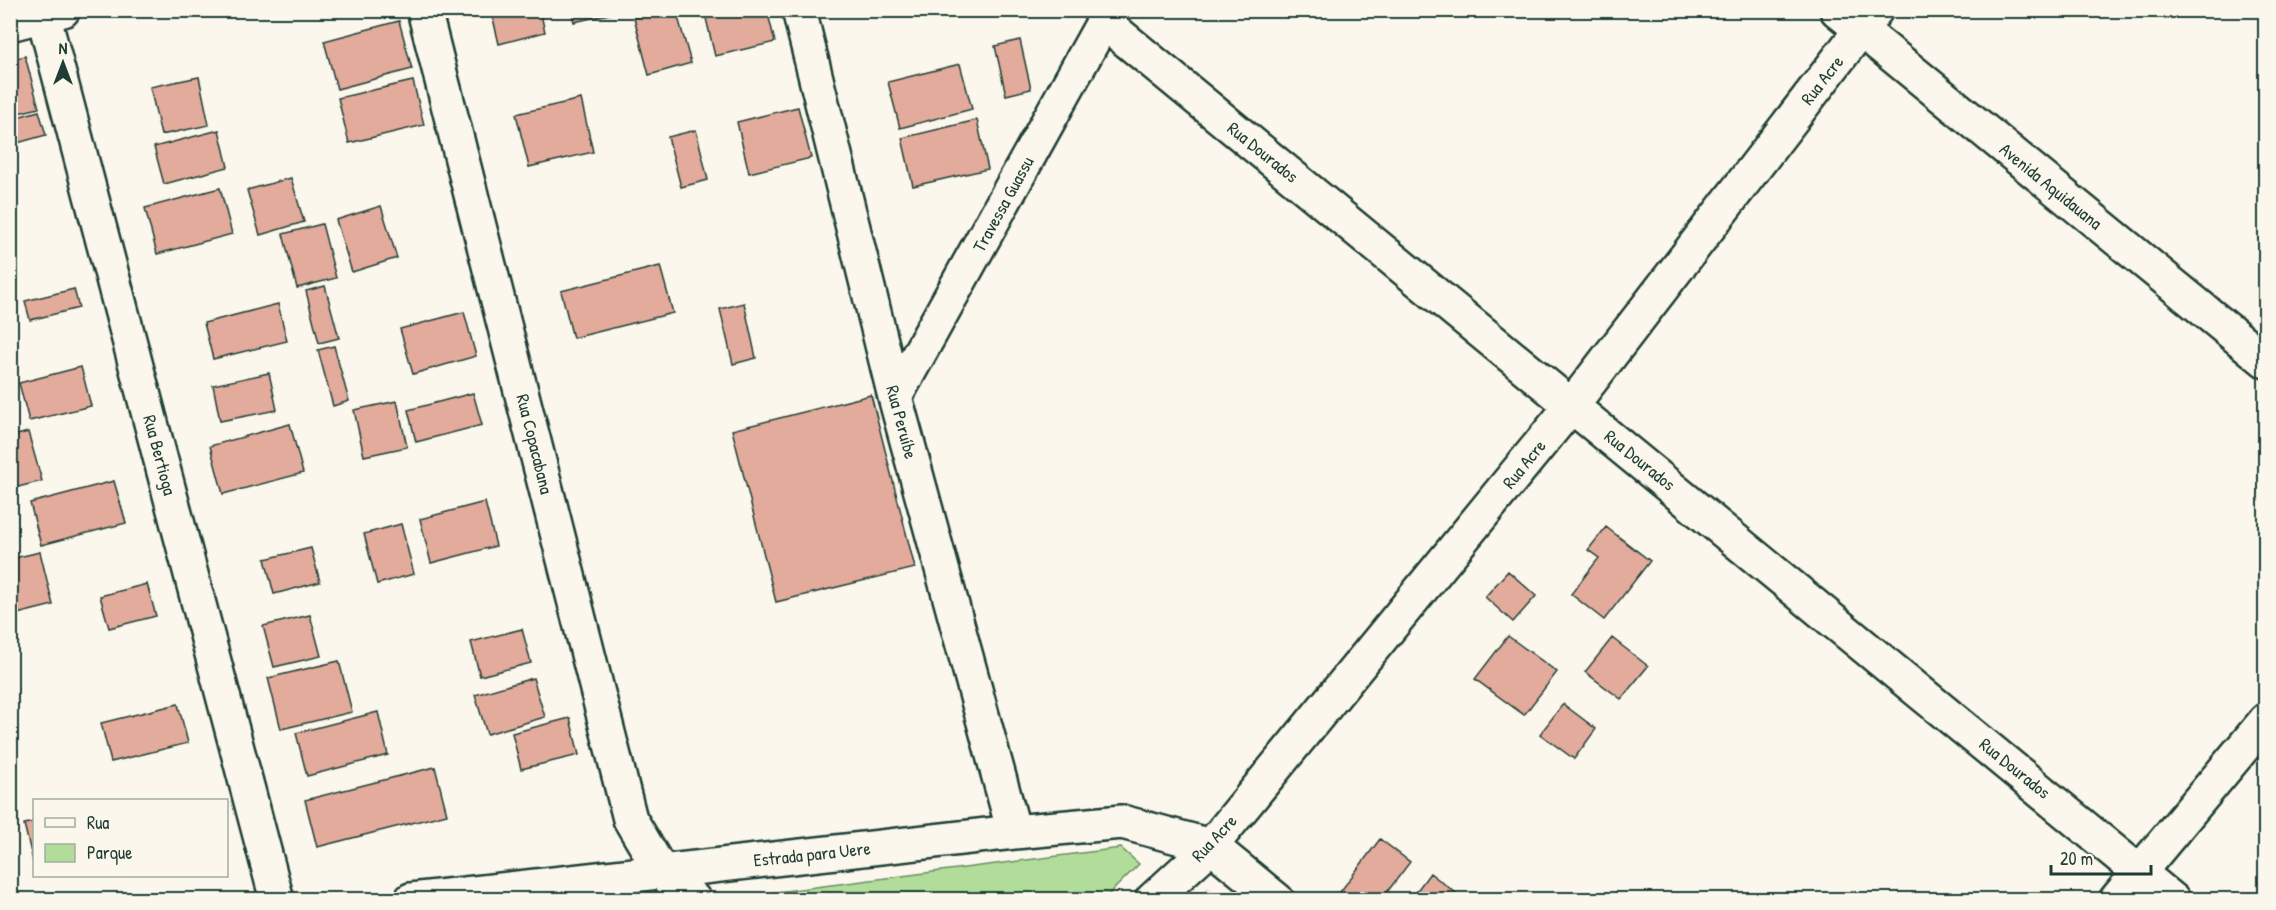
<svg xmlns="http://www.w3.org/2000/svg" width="2276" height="910" font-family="'Patrick Hand',sans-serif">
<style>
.built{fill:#f4e0d4}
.green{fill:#b2dc99;stroke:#688c66;stroke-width:1.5}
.building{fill:#e3ab9b;stroke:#1f3d34;stroke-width:1.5}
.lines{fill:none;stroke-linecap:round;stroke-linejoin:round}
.minor-casing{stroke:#1f3d34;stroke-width:38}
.minor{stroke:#fbf7ec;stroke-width:33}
.labels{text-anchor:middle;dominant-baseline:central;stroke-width:5;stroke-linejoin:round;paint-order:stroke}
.street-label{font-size:18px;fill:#1f3d34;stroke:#fbf7ec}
</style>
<rect width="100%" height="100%" fill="#fbf7ec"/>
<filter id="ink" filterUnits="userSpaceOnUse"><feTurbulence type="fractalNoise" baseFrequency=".0167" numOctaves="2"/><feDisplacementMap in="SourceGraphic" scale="12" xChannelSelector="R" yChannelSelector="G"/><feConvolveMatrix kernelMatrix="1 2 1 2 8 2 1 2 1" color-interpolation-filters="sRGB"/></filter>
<g filter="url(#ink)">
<!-- built -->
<path class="built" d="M1208 887 1224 899H1194Z"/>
<!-- green -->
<path class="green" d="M1121 848 1139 864 1104 899H752L753 895Z"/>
<!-- building -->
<path class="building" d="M491 10H540L545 32 499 44Z
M571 10H623V11L574 22Z
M662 10H676L691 63 649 75 634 18Z
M704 10H767L775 42 715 56Z
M399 21 412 69 337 89 324 41Z
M1020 40 1031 89 1006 95 995 46Z
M25 56 39 108 10 115V60Z
M960 64 972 109 900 128 888 82Z
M199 77 209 125 161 135 150 87Z
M413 81 424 125 349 143 338 98Z
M581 99 593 152 529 167 516 114Z
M798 107 811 158 749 173 737 122Z
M39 111 46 135 10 145V119Z
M977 120 988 169 913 186 902 138Z
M219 130 228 167 164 184 154 147Z
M696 130 708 180 681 187 668 137Z
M291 178 304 222 260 235 247 190Z
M220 188 232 234 157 254 145 208Z
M381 206 397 258 352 272 336 220Z
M322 224 336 278 297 288 283 234Z
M660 266 673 313 573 338 561 291Z
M325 286 339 338 319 343 306 291Z
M74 289 79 308 30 320 25 301Z
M744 303 756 358 733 364 720 309Z
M278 304 287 341 213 359 204 323Z
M464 312 476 356 413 374 400 329Z
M334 346 349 401 333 406 318 350Z
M81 367 91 406 29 421 19 383Z
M269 373 277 410 220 421 213 385Z
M473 393 482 425 416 442 408 410Z
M871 395 915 568 776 602 732 430Z
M397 401 407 447 364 456 354 410Z
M290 424 303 473 223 494 210 446Z
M28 432 42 481 10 489V437Z
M114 481 126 523 41 545 30 503Z
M485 502 496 546 431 563 420 519Z
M401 524 414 574 377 584 364 534Z
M1606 527 1650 561 1604 620 1571 594 1599 558 1588 550Z
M311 548 320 582 274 594 265 559Z
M40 552 53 605 17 614 10 587V559Z
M1508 571 1536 596 1513 622 1485 597Z
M147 584 156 616 109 628 100 596Z
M310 615 321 656 274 667 263 626Z
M522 629 531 663 480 676 471 642Z
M1508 636 1557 672 1524 715 1475 679Z
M1612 638 1648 666 1621 699 1585 672Z
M339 661 352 712 281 729 268 678Z
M533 678 545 717 487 734 475 695Z
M178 704 188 743 111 762 101 723Z
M1563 704 1596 729 1574 759 1540 734Z
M378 712 388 755 307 776 296 733Z
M570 718 579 755 521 769 512 733Z
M435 767 447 814 317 847 305 800Z
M34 822V865L24 824Z
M1380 839 1410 862 1381 900H1342L1337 896Z
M1430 873 1465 900H1410Z"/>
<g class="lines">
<defs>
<path id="minor" d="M42 10 277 900
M424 10 630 819 661 871 694 900
M799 10 895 397 1014 832
M1837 10 2266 361
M1104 22 2173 900
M10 24 63 10
M895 397 1110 10
M411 900 1014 832 1122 822 1211 846 1277 900
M1152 900 1211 846 1572 405 1876 10
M2116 900 2266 720"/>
</defs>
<!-- minor casing -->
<use href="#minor" class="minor-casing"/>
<!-- minor -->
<use href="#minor" class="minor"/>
</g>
</g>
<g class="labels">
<!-- street labels -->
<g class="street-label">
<text transform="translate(1822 80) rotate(-52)">Rua Acre</text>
<text transform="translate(1263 152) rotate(39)">Rua Dourados</text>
<text transform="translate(2051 186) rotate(39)">Avenida Aquidauana</text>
<text transform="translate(1003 204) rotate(-61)">Travessa Guassu</text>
<text transform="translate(902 422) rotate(75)">Rua Peruíbe</text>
<text transform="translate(535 444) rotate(76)">Rua Copacabana</text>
<text transform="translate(160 455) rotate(75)">Rua Bertioga</text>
<text transform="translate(1640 460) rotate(39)">Rua Dourados</text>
<text transform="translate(1524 464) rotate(-51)">Rua Acre</text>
<text transform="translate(2015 768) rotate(39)">Rua Dourados</text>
<text transform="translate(1214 838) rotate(-47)">Rua Acre</text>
<text transform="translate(812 854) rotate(-6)">Estrada para Uere</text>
</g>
</g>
<!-- margin -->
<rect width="2276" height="910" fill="none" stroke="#fbf7ec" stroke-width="36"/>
<rect x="18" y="18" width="2240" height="874" fill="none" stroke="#1f3d34" stroke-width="2" filter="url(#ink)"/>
<!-- legend -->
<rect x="33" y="799" width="195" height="78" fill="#fbf7ec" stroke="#a3ada2" stroke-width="1.5"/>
<rect x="45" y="818" width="30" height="9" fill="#fbf7ec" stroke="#a3ada2" stroke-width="1.5"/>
<text x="87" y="829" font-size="18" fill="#1f3d34">Rua</text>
<rect x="45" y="844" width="30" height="18" fill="#b2dc99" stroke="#a3ada2" stroke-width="1.5"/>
<text x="87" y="859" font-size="18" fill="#1f3d34">Parque</text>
<!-- north arrow -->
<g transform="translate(63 63)" stroke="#fbf7ec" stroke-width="4.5" paint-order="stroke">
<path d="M0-4.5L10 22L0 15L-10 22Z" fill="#1f3d34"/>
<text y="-9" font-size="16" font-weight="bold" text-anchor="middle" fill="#1f3d34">N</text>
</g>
<!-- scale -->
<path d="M2051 865v9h100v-9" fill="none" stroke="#1f3d34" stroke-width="3"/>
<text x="2060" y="865" font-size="18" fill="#1f3d34" stroke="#fbf7ec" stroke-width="4.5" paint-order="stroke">20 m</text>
</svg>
